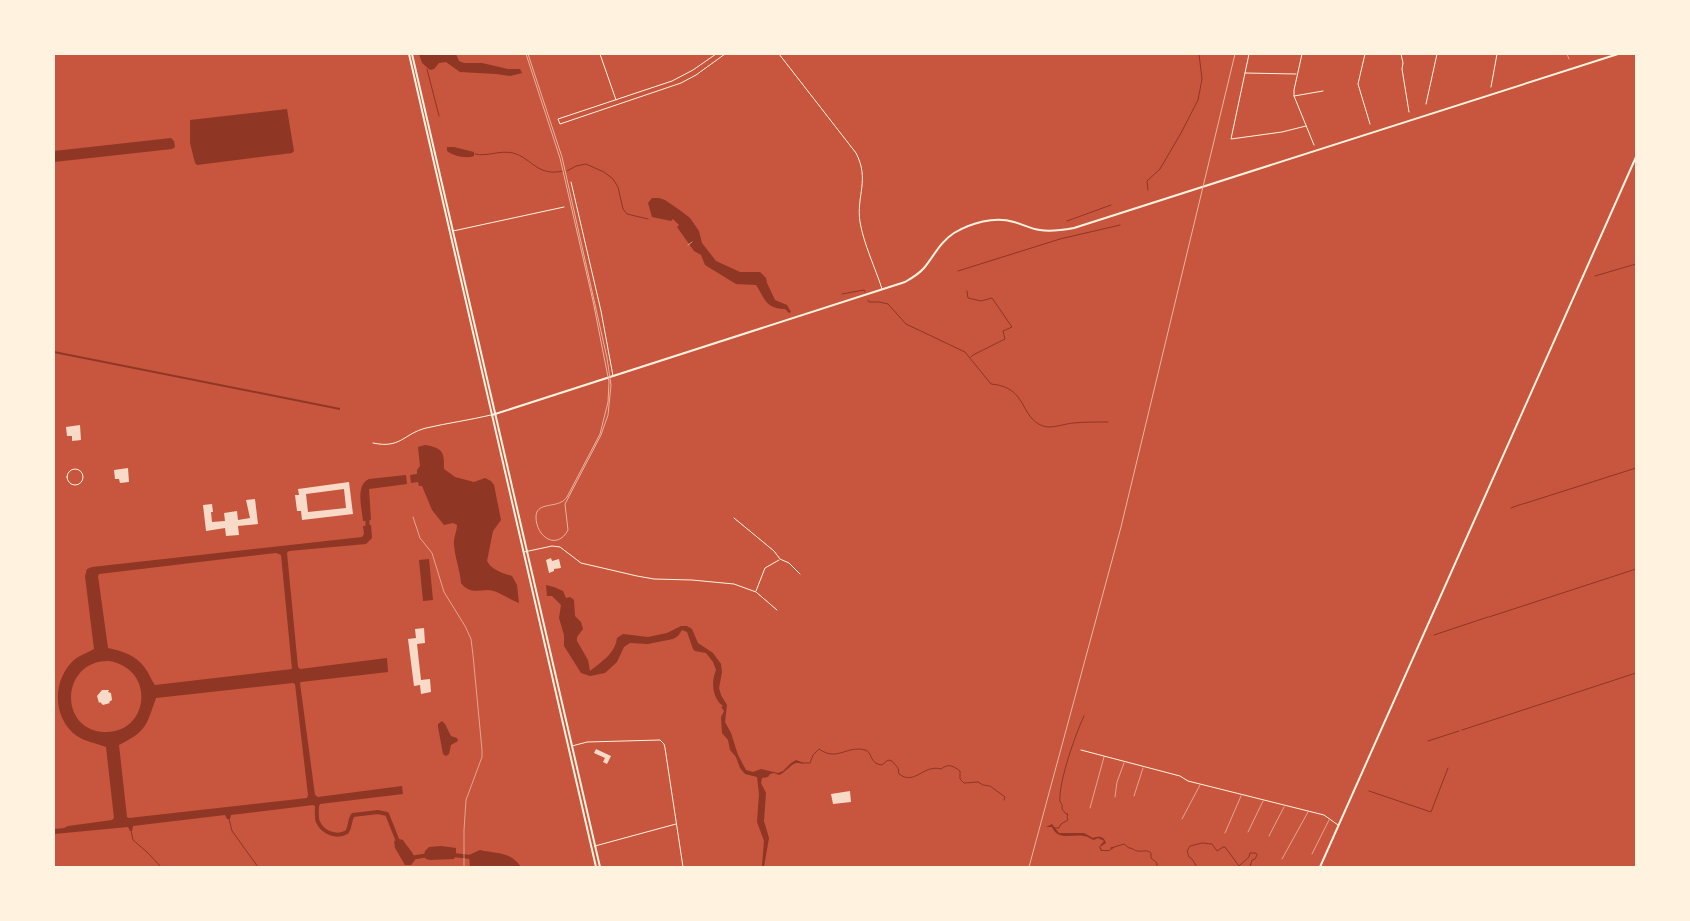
<svg xmlns="http://www.w3.org/2000/svg" width="1690" height="921" font-family="'Open Sans',sans-serif">
<style>
.water{fill:#8f3625;fill-rule:evenodd}
.lines{fill:none;stroke-linecap:round;stroke-linejoin:round}
.stream{stroke:#8f3625;stroke-width:1}
.canal{stroke:#8f3625;stroke-width:4}
.building{fill:#f7dbc8;fill-rule:evenodd}
.path{stroke:#fff3e0;stroke-width:0.5}
.service{stroke:#fff3e0;stroke-width:0.5}
.minor{stroke:#fff3e0;stroke-width:1}
.secondary{stroke:#fff3e0;stroke-width:2}
.primary{stroke:#fff3e0;stroke-width:2}
.tram{stroke:#e9b49f;stroke-width:1}
.rail{stroke:#e9b49f;stroke-width:1}
</style>
<rect width="100%" height="100%" fill="#c8553d"/>
<!-- water -->
<path class="water" d="M419 54H456L459 61 464 63H482L508 69H520L522 73 510 76 496 74 460 72 446 62 439 63 434 69 430 70 422 63Z
M287 109 294 151 292 153 197 165 195 163 190 143V120Z
M171 138 174 141 175 147 172 149 54 162V151Z
M447 147H454L474 152V156C467 159 453 156 447 151Z
M652 198H659L665 200 681 211 690 218 699 231 702 243 716 261 740 272H760L766 278 767 283 775 300 787 305 791 312 789 313 785 309C766 309 765 299 756 285L736 284 705 265 701 255 694 251 677 227 679 225 673 219 671 221 652 217 648 203Z
M54 351 340 408V410L54 353Z
M425 445C444 448 444 453 444 469L455 477 474 482 485 478 491 481 494 485 501 520 493 531 487 561C492 570 502 573 512 576L517 585 519 603C510 600 503 594 494 591 482 587 472 597 461 583 460 570 455 558 454 545 453 538 457 532 457 525L453 523 444 525 432 510 422 486H419L418 482 411 483 410 475 417 474V470L420 466 418 447Z
M406 475 407 484 369 489 371 520 363 521C362 509 355 485 369 479Z
M371 525 372 538 366 544 289 551 287 553 298 667 300 669 387 658 388 672 301 682 300 683 315 795 318 797 402 786 403 794 320 804 318 809H316L315 806 313 805 231 815 230 819H227L225 815 133 826 132 831H130L128 827 54 834V829L64 828 68 826 112 820 114 818 106 747C96 743 86 742 77 736 52 718 52 680 74 660 80 655 87 653 94 649L85 576 87 569 92 567 362 537 364 534 363 526ZM276 553 281 555 292 669 155 685C151 680 149 673 145 668 136 655 122 651 108 648L98 576 99 574ZM109 661C157 669 149 735 103 732 58 729 61 660 109 661ZM293 683 295 684 308 795 307 798 129 818 127 817 119 745C147 731 146 726 156 698Z
M429 559 433 600 423 601 419 560Z
M546 585 554 587 563 591 566 598 570 597 574 600 575 616 581 622 583 629 577 637V641L588 660 590 671C601 662 615 654 617 638L623 634 648 637 667 633 681 626H687L692 629 698 643 713 653 721 664 722 672 719 688 721 695 727 705 725 722 731 733 738 755 746 770 753 772 761 769 778 773 783 771 791 763 796 760 804 763C801 764 799 763 796 763 791 764 785 773 779 775L774 773 770 774 768 777 762 778 761 783 766 793 764 821 769 838 764 867H762V865L764 841 757 822 759 794 757 777 745 774 740 768 736 757 730 750 728 740 722 733 721 717 724 711 721 707 723 706C712 698 711 681 716 670L713 662 706 653 695 651 693 649 687 632 682 630 678 636 673 639 648 644 630 643 624 647 617 662 605 673 590 676 581 673 564 646V635L559 618 561 605 552 596H547Z
M442 721 445 724 451 736 457 738 458 741 451 745 449 754 446 756 443 754 438 727V724Z
M1052 824 1059 833H1084L1093 838C1098 836 1104 836 1106 843L1100 847 1102 850H1110L1111 847H1115L1109 851H1101L1099 847 1104 841 1098 838 1094 840C1090 839 1088 836 1084 836 1072 834 1058 841 1052 827H1046Z
M399 839 403 840C407 847 414 852 415 860L411 865H405L395 848 394 841Z
M441 846 456 848V854L454 859 430 860 426 859 424 856 425 851 429 847Z
M480 850C497 854 510 851 521 867H470L469 855Z"/>
<g class="lines">
<!-- stream -->
<path class="stream" d="M427 69 439 116
M475 154C487 157 499 150 513 153 532 158 537 177 563 171
M567 171 576 166 586 164 604 172 613 179 618 187 623 209 627 214 648 219
M1148 190 1147 181 1160 169 1181 133 1198 100 1202 79 1199 54
M1067 221 1111 205
M958 271 1060 239 1120 225
M1595 276 1636 264
M967 291 968 298 981 301 992 298 1012 327 1003 331 1005 339 973 355 971 357
M842 294 864 290 865 292
M868 300 869 302H879L888 304 906 324 965 352 991 384C1028 387 1019 417 1043 426 1052 429 1063 424 1073 423 1084 422 1097 422 1108 422
M1523 504 1636 468
M1511 508 1522 504
M1489 617 1636 569
M1434 635 1488 617
M1462 730 1636 673
M1428 741 1459 731
M802 763H810L813 755 819 749C837 762 847 745 865 750 873 752 869 764 882 765L888 760 892 761 898 768 899 774C915 786 923 764 941 769 949 763 953 766 960 771V779L964 783 978 782 983 785 990 786 1005 797 1004 800
M1369 791 1431 812 1448 768
M229 819 232 831 258 867
M1055 828H1059L1061 824 1068 820 1067 817 1068 814H1066L1062 809V804L1060 802C1058 784 1075 735 1084 716
M131 830 133 840 148 853 161 867
M1114 847 1124 844 1129 848C1134 848 1134 851 1138 851 1144 852 1146 849 1151 853V858L1157 863V867
M1197 867 1192 859 1189 857 1187 851 1190 846 1202 843 1212 844 1217 851 1223 847H1225L1239 866 1249 857 1250 853H1256L1257 855 1255 859 1252 860 1250 867"/>
<!-- canal -->
<path class="canal" d="M367 515 368 531
M317 805C317 810 316 818 318 822 323 833 337 838 347 832 351 826 349 820 353 815L378 812 387 814 399 844
M453 855 471 857
M411 858 428 855"/>
</g>
<!-- building -->
<path class="building" d="M80 425 81 440 72 441V436H67L66 427Z
M128 468 129 482 120 483 119 479H115L114 470Z
M349 482 353 514 302 520 301 511H297L295 495H299L298 489ZM344 489 346 508 308 512 306 494Z
M255 499 258 524 238 526 239 535 226 536 225 528 206 531 203 505 212 504 213 512H211L212 522 225 521 224 513 237 511 238 520 250 518 246 500Z
M551 558 552 561 559 559 561 568 554 569V571L549 573 546 560Z
M424 628 425 643 417 644 421 680 430 679 431 692 421 694 420 685 414 686 408 639 416 638 415 629Z
M102 690H109L108 692 111 693 112 700 109 702 110 703 103 705 100 702 99 703 97 696Z
M596 749 611 756 607 764 603 762 605 758 594 753Z
M850 791 851 802 833 804 831 794Z"/>
<g class="lines">
<!-- path -->
<path class="path" d="M688 245 692 242"/>
<!-- service -->
<path class="service" d="M1567 54 1569 59
M413 517 420 538 432 553 444 592 465 626 471 639 473 655 482 750V757L466 800 464 830V867
M1134 796 1143 768
M1115 797 1117 782 1124 763
M1090 808 1104 757
M1182 819 1200 785
M1248 832 1263 801
M1225 833 1241 796
M1269 836 1284 807
M1312 854 1329 820
M1282 859 1308 812"/>
<!-- minor -->
<path class="minor" d="M600 54 616 100
M716 54 693 70 672 81 558 119 560 124 681 83 696 75 725 54
M779 54 856 153C870 180 856 196 860 222 864 245 875 267 882 289
M1249 54 1231 139 1282 132 1306 126
M1302 54 1294 90V96L1314 145
M1365 54 1358 84 1370 124
M1401 54 1403 63 1402 69 1409 112
M1245 73 1296 74
M1491 87 1497 54
M1294 96 1323 91
M1426 104 1437 54
M571 182 601 311 613 376
M453 231 564 207
M373 443C401 449 403 434 426 428 448 423 470 420 491 415
M67 477a8 8 0 1 1 16 0a8 8 0 1 1-16 0Z
M734 518 774 551 780 559 789 563 800 574
M524 552 552 546 560 547 581 563 637 576 654 579 692 580 734 584 756 592 777 610
M756 591 765 568 779 560
M572 746 587 742 660 740 664 744 665 748 683 867
M1081 750 1180 776 1188 781 1324 815 1338 825
M595 846 676 824"/>
<!-- secondary -->
<path class="secondary" d="M492 415 905 282C912 278 919 274 924 268 934 256 940 242 954 233 971 223 994 216 1014 222 1022 224 1031 229 1040 230 1051 232 1063 230 1074 228L1618 54
M1320 867 1636 157"/>
<!-- primary -->
<path class="primary" d="M409 54 596 867
M412 54 600 867"/>
<!-- tram -->
<path class="tram" d="M526 54 560 158 593 301 609 382 608 402 600 434 567 497C566 498 563 502 561 502 553 507 536 503 536 517 536 537 557 551 568 530L565 504 601 435 608 415 611 385 607 358 562 157 528 54"/>
<!-- rail -->
<path class="rail" d="M1029 867 1121 527 1235 54"/>
</g>
<!-- border -->
<rect width="1690" height="921" fill="none" stroke="#fff3e0" stroke-width="110"/>
</svg>
